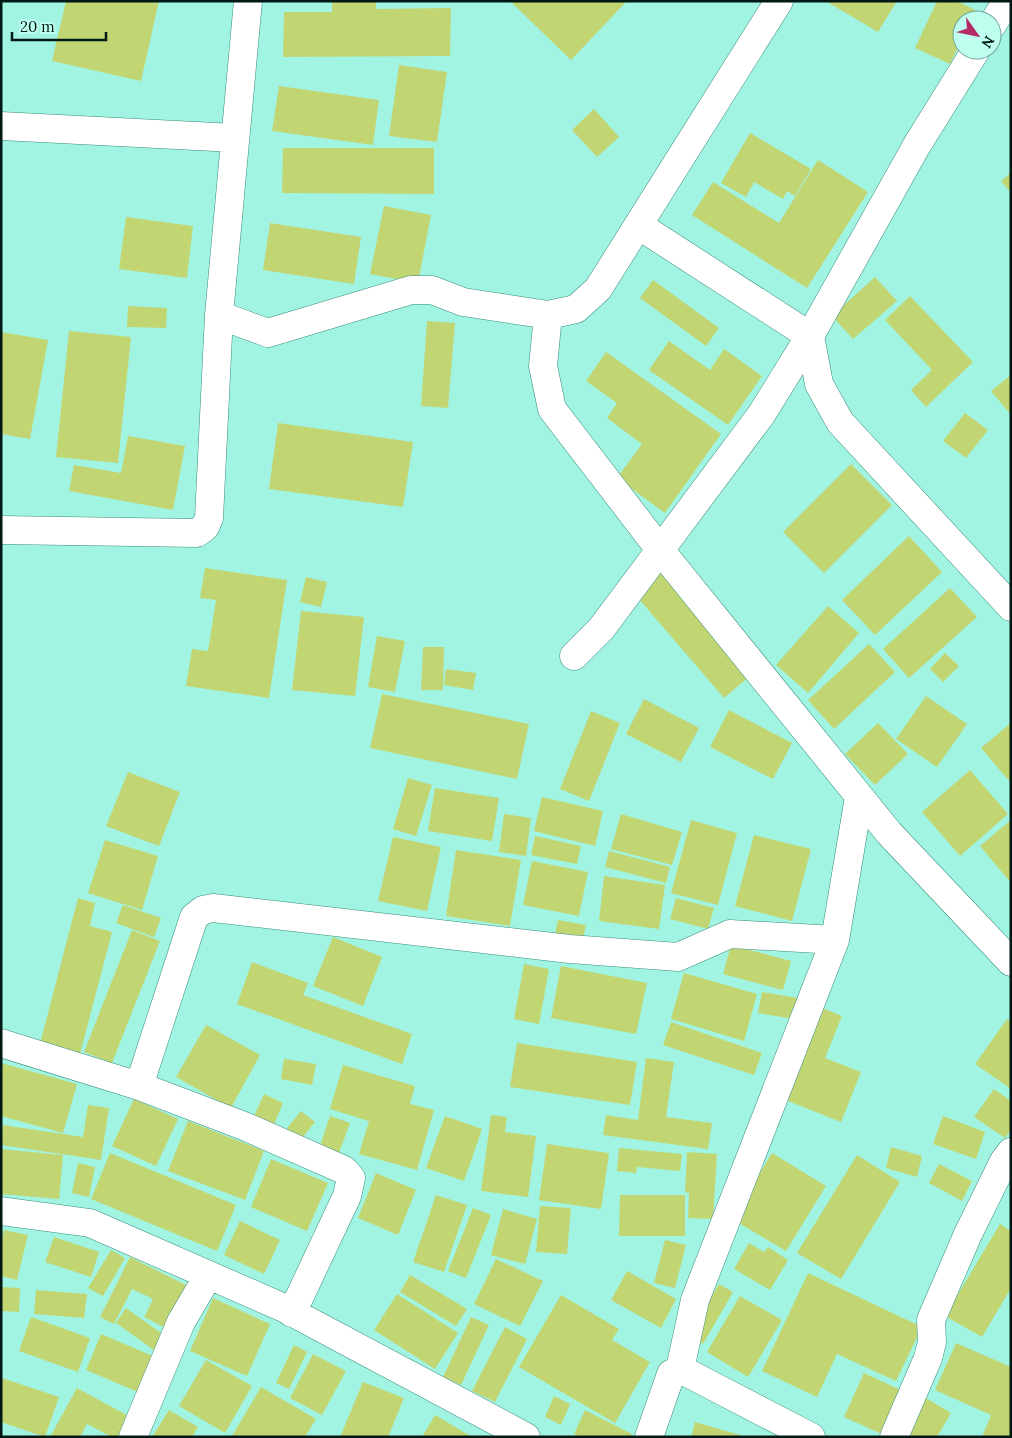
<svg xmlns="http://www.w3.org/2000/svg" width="1012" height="1438" font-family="Lora,serif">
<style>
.building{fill:#c1d673}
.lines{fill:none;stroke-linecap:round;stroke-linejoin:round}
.minor-casing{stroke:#398c7d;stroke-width:29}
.minor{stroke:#fff;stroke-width:28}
</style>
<rect width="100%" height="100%" fill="#a2f4e2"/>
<!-- building -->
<path class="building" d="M66 1H159L141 81 52 61Z
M332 1H376V9L451 8 450 56 283 57 284 12H332Z
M510 1H627L571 60Z
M830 1H897L878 32 829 3Z
M937 1H957L975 10 971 20H962V39L950 64 915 48Z
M399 65 447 72 437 142 389 136Z
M279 86 379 100 373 145 272 131Z
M594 109 619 137 597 157 572 130Z
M750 133 811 169 795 196 787 191 783 199 754 182 746 197 721 183Z
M283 148H434V194L282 193Z
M818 160 868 192 807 288 692 215 713 182 779 223Z
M1011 173V193L1001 181Z
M384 206 431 215 418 283 370 274Z
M126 217 193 226 187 278 119 269Z
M270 223 361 237 354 284 263 270Z
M875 277 897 301 853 339 832 316Z
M653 280 719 328 706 346 640 298Z
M910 296 973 362 926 407 911 390 932 370 885 320Z
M128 306 167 308 166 328 127 327Z
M427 321 455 323 448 408 421 406Z
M69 331 131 337 118 463 56 457Z
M1 332 48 340 30 439 1 434Z
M669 341 710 370 724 349 762 376 728 425 649 370Z
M606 352 721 434 665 513 617 478 642 444 607 418 617 403 586 381Z
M1011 375V415L991 391Z
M965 413 988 430 966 458 943 441Z
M278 423 413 442 403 507 269 489Z
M128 436 185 446 173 510 69 491 74 465 121 473Z
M851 464 892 505 824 573 783 532Z
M909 536 942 572 875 635 842 600Z
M205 568 287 580 269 698 186 686 192 649 208 651 216 600 200 598Z
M659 568 751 675 724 698 632 591Z
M306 577 327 582 321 607 300 602Z
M950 588 977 617 909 678 883 649Z
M828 606 859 633 808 693 776 665Z
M301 611 364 617 355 696 292 690Z
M377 636 405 641 395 692 368 687Z
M869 644 895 672 834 729 808 700Z
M423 647H444L443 690H421Z
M945 653 959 666 943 682 930 669Z
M446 669 476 673 473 690 444 685Z
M382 694 529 724 517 779 370 748Z
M926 696 967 724 937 767 896 739Z
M644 699 699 728 681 762 626 734Z
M729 710 792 743 773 779 710 747Z
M591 711 620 723 589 801 560 789Z
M878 723 908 754 875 785 845 754Z
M1011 723V783L981 748Z
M970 770 1008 814 960 856 922 812Z
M128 772 180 792 159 846 106 826Z
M408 778 432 785 416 836 393 829Z
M435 788 499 798 492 841 428 831Z
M542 797 603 811 595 846 534 831Z
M504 814 531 818 526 856 499 852Z
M621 814 682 832 672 865 611 849Z
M691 820 737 833 718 905 671 893Z
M1011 820V883L980 846Z
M754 835 811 849 792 921 735 906Z
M535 836 581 846 577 864 531 855Z
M393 837 441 847 427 911 378 901Z
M105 840 158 856 142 910 88 893Z
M456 850 521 860 510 926 446 916Z
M609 851 670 867 666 883 605 867Z
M532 861 588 872 579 916 523 905Z
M604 876 665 885 659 929 599 921Z
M78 898 95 903 90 926 112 932 80 1054 40 1044Z
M676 898 714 908 708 929 670 919Z
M123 905 161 918 154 937 116 923Z
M558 920 586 925 582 943 554 938Z
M132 930 160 941 112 1063 84 1052Z
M333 937 382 957 363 1006 313 986Z
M731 945 791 961 783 990 723 974Z
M252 962 308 983 303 995 412 1034 402 1064 237 1004Z
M524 964 549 969 539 1024 514 1019Z
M561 966 647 983 636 1034 551 1018Z
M684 973 757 994 744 1041 671 1019Z
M762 992 798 998 794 1019 758 1013Z
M815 1005 842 1016 825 1058 861 1072 841 1122 778 1097Z
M1007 1019 1011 1022V1089L975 1064Z
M671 1022 762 1053 754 1075 663 1045Z
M206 1025 260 1055 231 1108 176 1077Z
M517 1043 637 1062 630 1105 510 1087Z
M646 1058 674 1062 666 1117 712 1123 708 1149 603 1135 606 1115 638 1120Z
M284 1059 316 1064 312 1085 281 1079Z
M1 1063 77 1084 63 1133 1 1116Z
M343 1065 415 1086 410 1104 434 1110 417 1170 359 1154 369 1121 330 1109Z
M994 1089 1011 1101V1130L1005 1138 974 1117Z
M264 1094 283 1103 271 1132 251 1123Z
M134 1099 178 1119 156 1166 112 1146Z
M88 1105 109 1108 101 1160 1 1145 3 1125 83 1137Z
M301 1111 315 1122 298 1143 284 1132Z
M491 1115 507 1117 505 1132 536 1136 528 1197 481 1191Z
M330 1116 350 1123 337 1158 318 1152Z
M445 1116 482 1129 464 1181 426 1168Z
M943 1116 985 1132 976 1159 933 1144Z
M188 1121 264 1151 245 1200 168 1171Z
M547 1144 609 1153 601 1209 539 1200Z
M891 1147 922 1156 917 1177 886 1168Z
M619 1148 682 1154 680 1171 637 1167 636 1173 617 1171Z
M1 1149 63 1155 59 1199 1 1194Z
M687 1152 717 1154 713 1219 688 1218 689 1193 685 1192Z
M110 1153 236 1205 217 1251 91 1199Z
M772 1153 826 1186 786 1251 732 1219Z
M857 1155 900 1182 841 1279 797 1253Z
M271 1159 328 1183 307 1231 251 1207Z
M78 1163 95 1167 89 1197 72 1193Z
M939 1164 972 1181 962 1201 929 1183Z
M376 1173 416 1190 398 1235 358 1218Z
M436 1195 467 1205 444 1272 413 1262Z
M620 1195H685V1236H619Z
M540 1206 571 1208 567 1254 536 1252Z
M473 1208 491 1215 466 1278 448 1271Z
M503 1209 537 1219 525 1264 491 1255Z
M240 1221 280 1240 264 1274 224 1255Z
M1000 1224 1011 1231V1288L982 1337 945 1316Z
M4 1230 28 1235 17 1280 1 1276V1241Z
M54 1237 99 1252 91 1277 45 1262Z
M665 1240 686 1245 675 1288 654 1283Z
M749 1243 764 1252 768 1247 788 1260 770 1290 734 1269Z
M111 1250 125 1258 103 1296 88 1288Z
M130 1257 190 1287 169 1330 144 1317 153 1299 132 1289 114 1324 100 1317Z
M496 1259 543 1281 520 1326 474 1304Z
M627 1271 676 1299 661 1328 611 1300Z
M808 1273 922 1327 896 1381 837 1354 817 1397 762 1371Z
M410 1275 467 1309 456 1326 400 1292Z
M719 1284 733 1292 703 1344 688 1335Z
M1 1287 20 1288 19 1312 1 1311Z
M36 1290 87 1294 84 1318 34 1314Z
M397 1294 458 1333 435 1369 374 1330Z
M561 1295 619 1329 612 1340 650 1362 615 1423 519 1367Z
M740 1296 782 1320 748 1377 707 1352Z
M213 1298 270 1324 247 1376 190 1351Z
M126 1308 168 1338 158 1353 116 1323Z
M31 1317 90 1338 78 1372 19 1351Z
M471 1317 489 1325 461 1385 443 1377Z
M505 1327 527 1339 495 1402 472 1391Z
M101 1334 160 1359 145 1395 86 1370Z
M956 1343 1011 1367V1437H982L991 1415 935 1390Z
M294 1345 307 1352 289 1389 276 1383Z
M313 1354 346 1371 322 1415 290 1398Z
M206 1360 252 1386 225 1433 179 1406Z
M864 1373 905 1392 886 1436 844 1417Z
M2 1378 59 1397 45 1437 1 1422Z
M363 1382 404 1398 388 1437H340Z
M261 1387 316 1419 305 1437 232 1436Z
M77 1388 134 1419 124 1437H112L87 1424 80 1437H50Z
M554 1396 570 1404 561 1425 545 1417Z
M924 1397 951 1413 937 1437H900Z
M169 1410 198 1427 192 1437H152Z
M585 1410 632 1434 630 1437H580L574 1434Z
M435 1415 472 1437H422Z
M695 1422 740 1435 739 1437H691Z"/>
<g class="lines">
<defs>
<path id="minor" d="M992 25 1007 1
M1 126 235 138
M638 225 810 336 819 384 840 422 1011 607
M219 315 268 333 411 290H432L463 302 548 315 576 309 598 289 779 1
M548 315 543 366 552 409 661 551 889 833 1011 962
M1 530 197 533 205 527 209 518 219 315 248 1
M574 656 601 629 761 415 810 336 917 145 976 50
M1 1043 139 1086 244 1126 344 1170 351 1178 347 1196 292 1313
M139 1086 194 917 203 910 213 908 570 949 678 957 730 934 835 940
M1 1211 90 1223 284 1308 526 1437
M680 1369 695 1300 835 940 859 797
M133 1437 181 1322 208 1276
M649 1437 671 1374 680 1369 811 1437
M894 1437 928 1358 932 1342 931 1320 968 1234 1004 1161 1011 1152"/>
</defs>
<!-- minor casing -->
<use href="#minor" class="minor-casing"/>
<!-- minor -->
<use href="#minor" class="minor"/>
</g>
<!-- border -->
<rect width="1012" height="1438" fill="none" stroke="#011915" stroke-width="5"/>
<!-- north arrow -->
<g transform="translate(977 35) rotate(123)"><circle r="24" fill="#befeef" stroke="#72a298"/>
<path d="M0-4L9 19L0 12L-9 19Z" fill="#b42a67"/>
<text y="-8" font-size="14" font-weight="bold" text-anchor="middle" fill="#011915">N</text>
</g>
<!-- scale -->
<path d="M12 32v8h94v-8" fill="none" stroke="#011915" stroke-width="2.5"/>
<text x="20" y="32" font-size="15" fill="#011915" stroke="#befeef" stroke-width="4" paint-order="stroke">20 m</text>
</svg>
